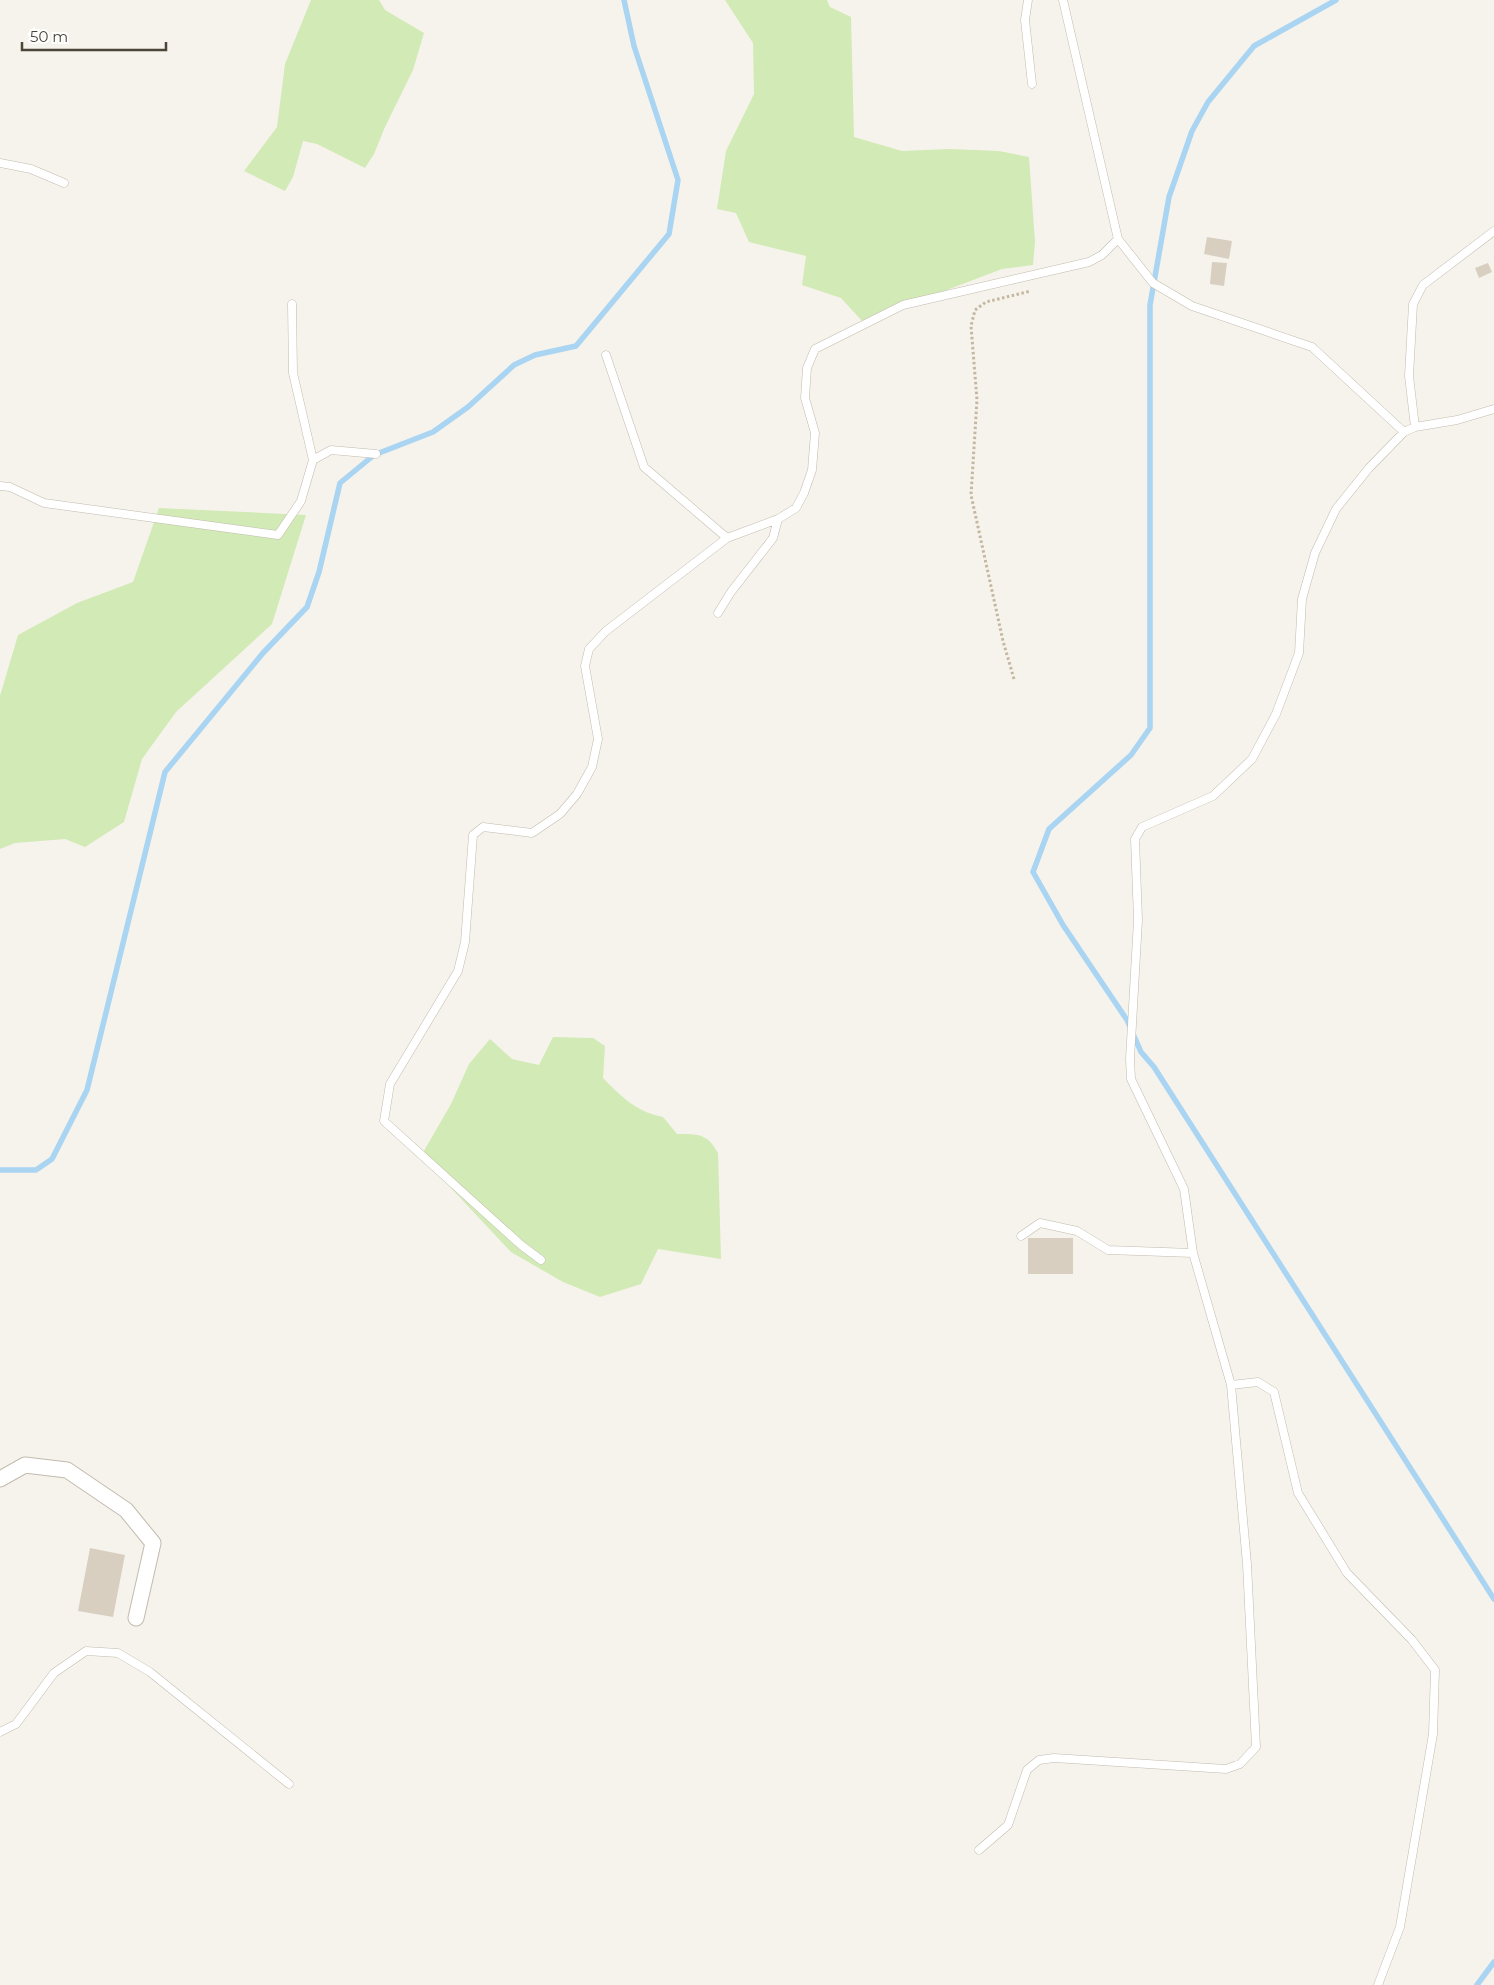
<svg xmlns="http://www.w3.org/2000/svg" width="1494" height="1985" font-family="Montserrat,sans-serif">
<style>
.green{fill:#d2eab5}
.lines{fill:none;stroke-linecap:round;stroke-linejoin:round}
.stream{stroke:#a9d4f2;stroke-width:5.5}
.building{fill:#d8cfc1}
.lane-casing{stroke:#c2bbae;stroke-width:9}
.street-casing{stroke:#c2bbae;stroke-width:17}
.path{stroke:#c4b79f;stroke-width:3;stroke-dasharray:2.5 2.5;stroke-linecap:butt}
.lane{stroke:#fff;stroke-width:8}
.street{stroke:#fff;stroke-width:15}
</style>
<rect width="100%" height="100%" fill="#f6f3ec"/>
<!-- green -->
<path class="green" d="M311 0H379L385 10 424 33 413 70 385 127 374 154 365 168 317 144 303 141 293 177 285 191 244 171 277 127 285 64Z
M725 0H827L830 7 851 17 854 137 902 151 950 149 999 151 1029 157 1035 242 1033 265 1002 269 863 322 841 298 802 285 806 256 749 242 736 213 717 209 726 151 754 94 753 43Z
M159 508 306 515 272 624 176 712 142 759 124 822 85 847 65 839 15 843 0 849V696L18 635 77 603 133 582Z
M553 1037 593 1038 605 1046 603 1078C623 1098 635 1111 663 1117L677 1134C698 1134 707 1133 718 1153L721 1259 658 1249 641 1284 600 1297 563 1282 511 1252 421 1156 451 1104 469 1064 490 1039 512 1059 539 1065Z"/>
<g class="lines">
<!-- stream -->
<path class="stream" d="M1336 0 1254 46 1208 102 1192 131 1169 197 1150 305V728L1131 755 1049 829 1033 872 1063 925 1127 1020 1141 1052 1154 1067 1494 1599
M0 1170H36L52 1159 87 1090 165 772 263 653 307 607 319 572 340 483 374 455 433 432 468 407 514 365 535 355 576 346 669 234 678 180 634 46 624 0
M1477 1985 1494 1962"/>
</g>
<!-- building -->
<path class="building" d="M1207 237 1232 241 1229 259 1204 254Z
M1212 262 1227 263 1224 286 1210 284Z
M1488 263 1492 272 1479 278 1475 268Z
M1028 1238H1073V1274H1028Z
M90 1548 125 1555 113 1617 78 1611Z"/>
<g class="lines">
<defs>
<path id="lane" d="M1028 0 1025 20 1032 84
M1063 0 1118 239 1153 283 1192 306 1312 347 1404 432
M0 163 31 169 64 183
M292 304 293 373 313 460 331 450 376 454
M606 355 644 467 727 538 778 519
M1415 427 1409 376 1413 304 1423 285 1494 231
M0 486 10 487 44 503 278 535 301 501 313 460
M718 613 731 592 773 538 778 519 796 508 804 493 812 470 815 433 805 398 807 368 815 349 903 305 1089 262 1102 255 1118 239
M1021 1236 1040 1223 1077 1231 1108 1250 1193 1253
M541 1260 521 1245 384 1121 390 1084 458 971 465 942 473 835 483 827 532 833 560 814 577 794 592 767 598 739 585 666 589 649 606 631 727 538
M1231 1385 1258 1382 1274 1392 1298 1493 1347 1573 1412 1640 1435 1670 1433 1734 1400 1927 1378 1985
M0 1732 16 1724 54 1673 86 1651 118 1653 150 1672 289 1784
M979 1850 1008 1825 1027 1770 1039 1760 1054 1758 1226 1769 1240 1764 1256 1747 1247 1564 1231 1385 1193 1253 1184 1189 1131 1079 1130 1059 1138 920 1135 839 1142 827 1213 796 1252 759 1276 714 1299 653 1302 599 1315 553 1336 509 1369 468 1404 432 1415 427 1457 420 1494 409"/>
<path id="street" d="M0 1479 25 1465 67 1470 126 1510 153 1543 136 1618"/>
</defs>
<!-- lane casing -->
<use href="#lane" class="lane-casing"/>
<!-- street casing -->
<use href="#street" class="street-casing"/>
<!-- path -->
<path class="path" d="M1014 679 1003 641 971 495 977 400 971 326 975 310 986 302 1031 291"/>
<!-- lane -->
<use href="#lane" class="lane"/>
<!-- street -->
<use href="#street" class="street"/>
</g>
<!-- scale -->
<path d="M22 42v8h144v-8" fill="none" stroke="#4b4439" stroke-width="2.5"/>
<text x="30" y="42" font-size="15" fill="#4b4439" stroke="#ffffff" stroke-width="4" paint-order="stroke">50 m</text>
</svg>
